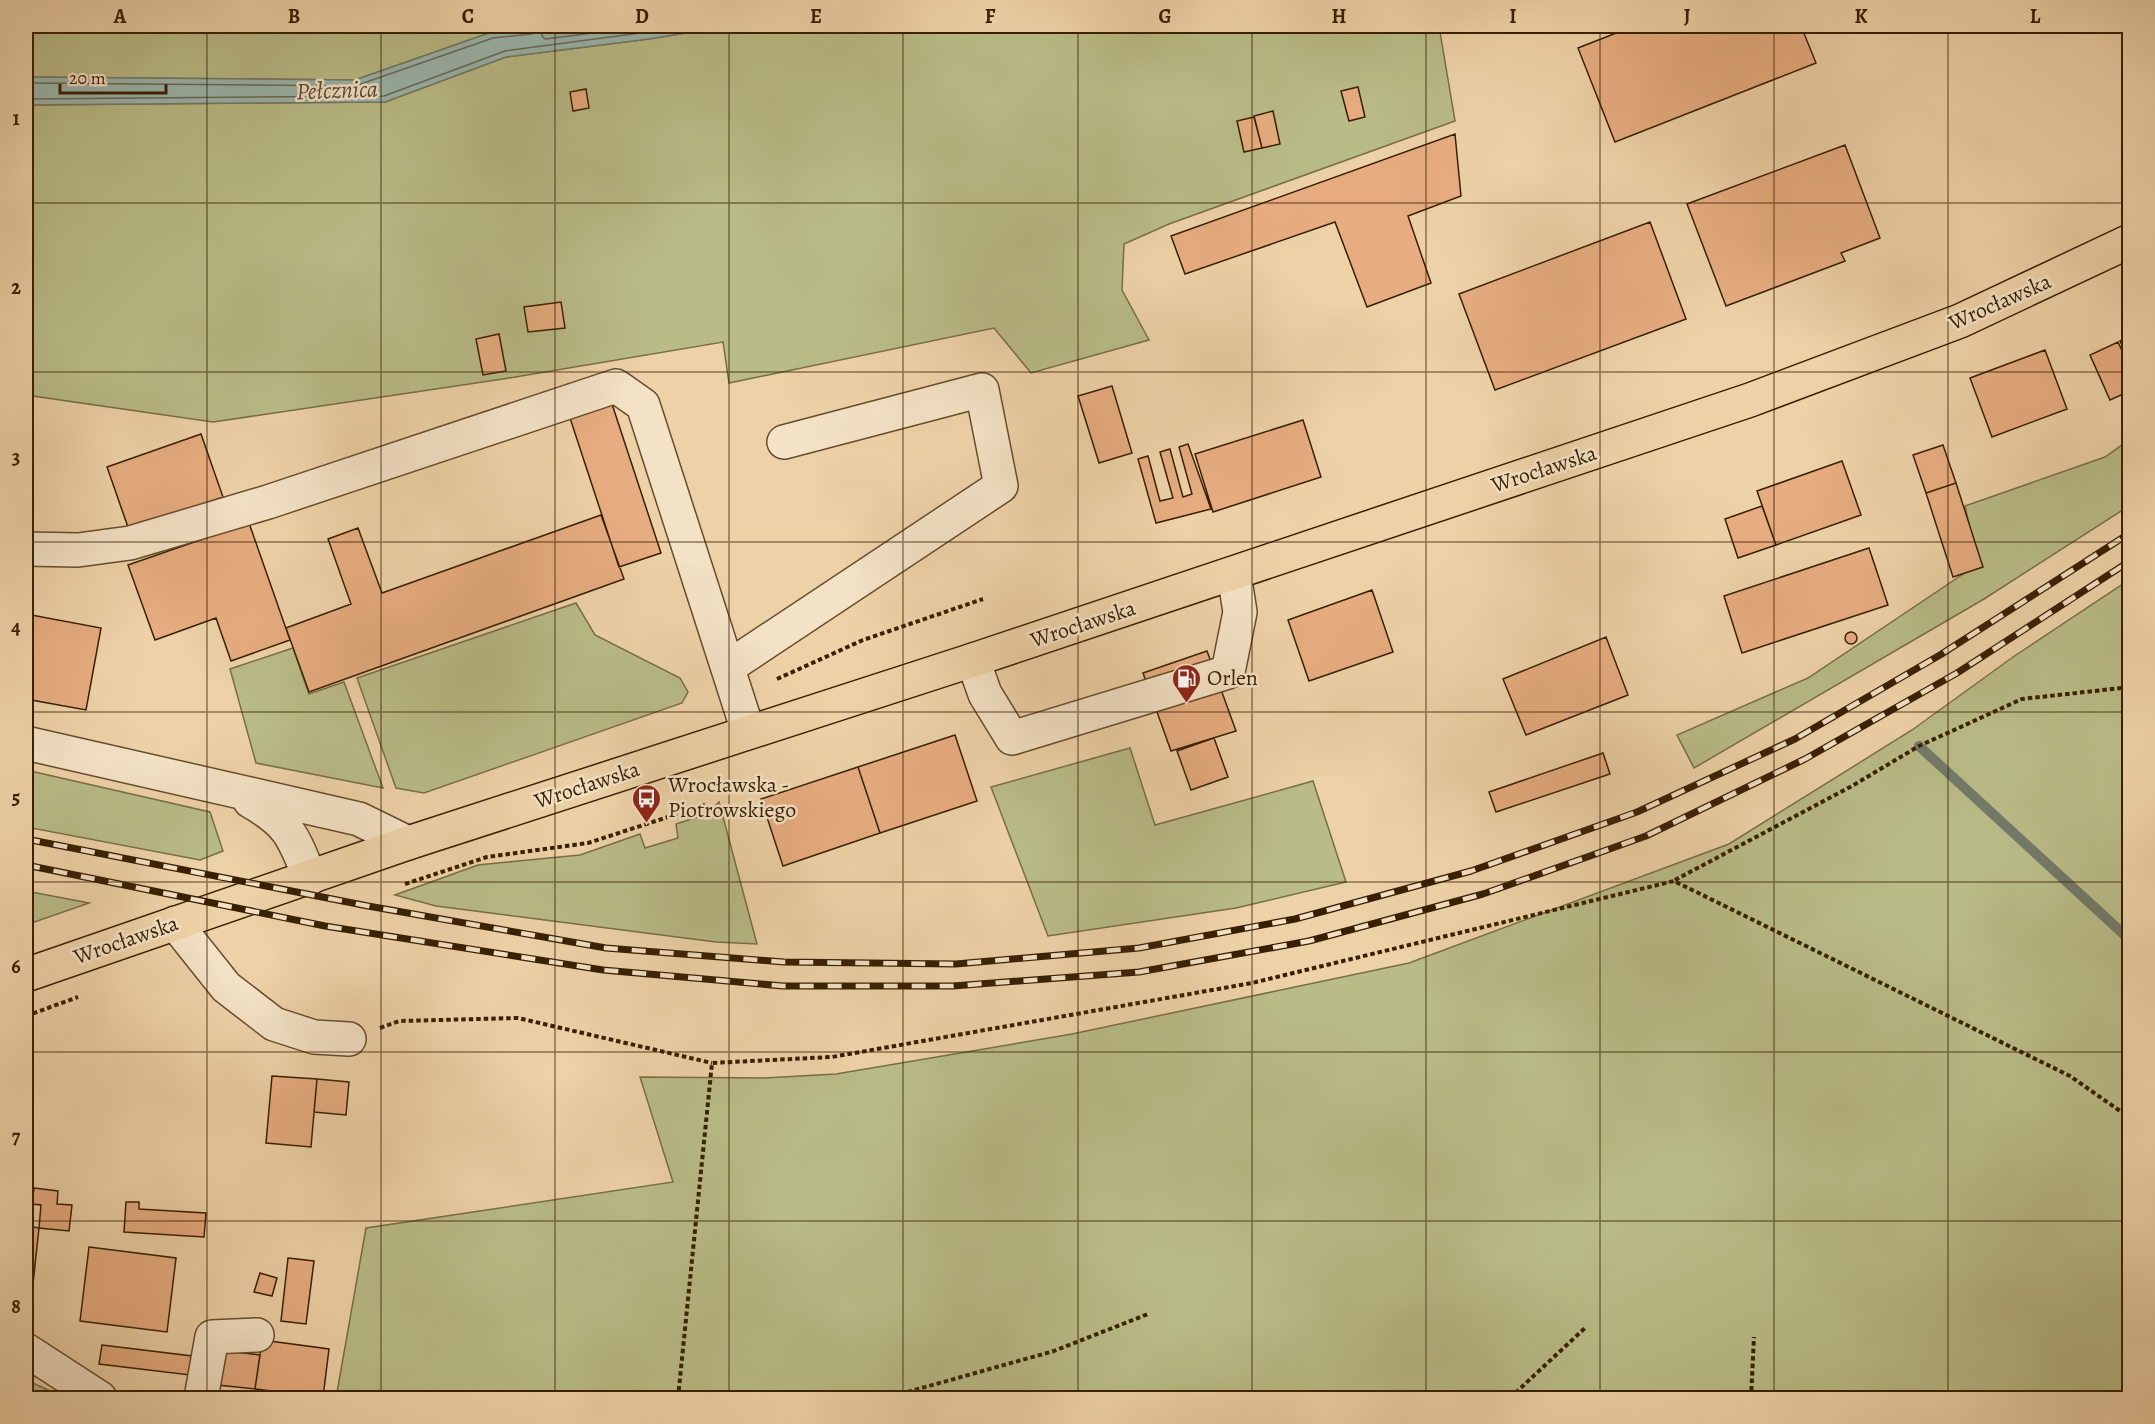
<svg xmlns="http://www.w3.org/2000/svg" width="2155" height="1424" font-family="Alegreya,serif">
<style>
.green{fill:#b9bc87;stroke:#786e45;stroke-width:1.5}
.water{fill:#9ab6ad;stroke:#737a69;stroke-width:1.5}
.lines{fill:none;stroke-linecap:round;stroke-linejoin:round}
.shore{stroke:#696a58;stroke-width:1.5}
.stream{stroke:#737a69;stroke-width:10}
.building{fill:#e7ad80;stroke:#381f03;stroke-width:1.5}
.minor-casing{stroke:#664c2c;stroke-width:36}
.major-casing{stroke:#381f03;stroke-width:36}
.path{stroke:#381f03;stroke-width:4;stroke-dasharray:4.5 3;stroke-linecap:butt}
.minor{stroke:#f4e2c6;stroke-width:33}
.major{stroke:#eed2a7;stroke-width:33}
.rail-casing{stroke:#381f03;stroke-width:7}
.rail{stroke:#f4e2c6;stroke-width:4.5;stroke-dasharray:14;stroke-linecap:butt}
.grid{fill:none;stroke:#381f03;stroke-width:1.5;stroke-opacity:0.55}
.labels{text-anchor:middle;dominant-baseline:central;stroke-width:5;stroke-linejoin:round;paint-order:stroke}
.street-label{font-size:22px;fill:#381f03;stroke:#f4e2c6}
.poi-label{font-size:22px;fill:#381f03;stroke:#f4e2c6;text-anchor:start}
.water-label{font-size:24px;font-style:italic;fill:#554c36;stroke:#f4e2c6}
.neatline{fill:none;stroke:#381f03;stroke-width:2}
.grid-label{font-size:20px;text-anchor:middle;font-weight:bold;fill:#381f03}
</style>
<rect width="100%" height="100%" fill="#eed2a7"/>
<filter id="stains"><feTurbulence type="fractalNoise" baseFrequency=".00333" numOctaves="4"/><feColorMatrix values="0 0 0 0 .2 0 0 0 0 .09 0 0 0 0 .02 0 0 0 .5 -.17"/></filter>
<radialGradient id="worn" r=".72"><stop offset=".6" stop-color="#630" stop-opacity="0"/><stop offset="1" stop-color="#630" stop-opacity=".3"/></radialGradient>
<!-- green -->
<path class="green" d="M26 26H562L492 32 355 80 26 77Z
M728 26H1439L1455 121 1169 224 1124 244 1122 290 1149 340 1031 373 994 328 729 383 723 342 503 379 213 422 26 395V105L385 102 506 57 649 39Z
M2129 440V506L1984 599 1694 768 1677 735 1808 678 1978 564 1965 506 2105 457Z
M2129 580V1398H336L366 1228 673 1182 640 1077 764 1078 836 1074 1072 1034 1409 963 1729 844 1912 730 2013 657Z
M576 603 595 635 680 678 688 692 682 703 424 793 396 788 357 678Z
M293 648 309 694 344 682 383 788 256 763 230 669Z
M1130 748 1155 825 1313 781 1346 882 1236 908 1048 936 991 787Z
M26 770 210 812 223 851 200 860 26 827Z
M719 802 757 944 716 942 436 906 395 895 478 865 580 855 640 834 645 848 678 838 676 824 707 814Z
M26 891 89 903 26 925Z
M26 1380 66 1398H26Z"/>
<!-- water -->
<path class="water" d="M562 26H728L649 39 506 57 385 102 26 105V77L355 80 492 32Z"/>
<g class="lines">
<!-- shore -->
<path class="shore" d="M544 26 542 36 545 39 650 26
M26 83 355 86 493 38 531 34 536 26
M26 99 384 96 505 51 693 26"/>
<!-- stream -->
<path class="stream" d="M1919 746 2130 940"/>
</g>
<!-- building -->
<path class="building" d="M1634 26H1801L1816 63 1615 142 1578 48Z
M1358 87 1365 117 1349 121 1341 91Z
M586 89 589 108 573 111 570 92Z
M1273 111 1280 144 1262 148 1254 116Z
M1254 117 1262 148 1244 152 1237 121Z
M1455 134 1461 196 1408 216 1431 283 1367 307 1335 222 1185 274 1171 236Z
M1845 145 1880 238 1841 253 1845 261 1726 306 1687 204Z
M1650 222 1686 319 1495 390 1459 294Z
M561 302 565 328 528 332 524 307Z
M499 334 506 371 483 375 476 339Z
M2130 337V363L2120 341Z
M2118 342 2130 368V391L2110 400 2090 355Z
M2045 350 2067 409 1992 437 1970 378Z
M1112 386 1132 453 1099 463 1078 396Z
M611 401 661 553 619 567 569 415Z
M1303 420 1321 477 1213 512 1195 454Z
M201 434 223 497 129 530 107 467Z
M1188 444 1211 509 1156 523 1138 459 1148 456 1160 501 1173 498 1160 452 1170 449 1183 497 1192 494 1179 447Z
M1943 445 1956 483 1926 493 1913 455Z
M1842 461 1861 515 1776 545 1757 491Z
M1956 483 1983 567 1953 577 1926 493Z
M1762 506 1776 545 1738 558 1725 519Z
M601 515 624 579 309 692 286 628 351 604 328 539 358 528 382 593Z
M249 523 290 640 231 661 216 618 155 640 128 565Z
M1869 548 1888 605 1742 653 1724 596Z
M1372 590 1393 652 1309 681 1288 620Z
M26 614 101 628 86 710 26 699Z
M1845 638a6 6 0 1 1 12 0a6 6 0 1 1-12 0Z
M1606 637 1628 695 1526 735 1503 679Z
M1207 651 1236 731 1171 751 1143 673Z
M955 735 977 801 880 833 858 767Z
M1214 738 1228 777 1191 790 1177 751Z
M1603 753 1610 774 1496 812 1489 792Z
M858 767 880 833 783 866 761 799Z
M272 1076 317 1079 311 1147 266 1143Z
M317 1079 349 1082 346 1115 314 1112Z
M34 1188 58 1191 57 1204 72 1205 69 1231 39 1228 41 1205 32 1204Z
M126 1202H139V1209L206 1213 204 1237 124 1232Z
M26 1226 39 1228 33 1284 26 1283Z
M89 1247 176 1258 167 1332 80 1321Z
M288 1258 314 1261 306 1324 281 1321Z
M260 1273 277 1278 272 1296 254 1292Z
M262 1340 329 1349 323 1397 255 1389Z
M102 1345 192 1356 190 1375 99 1364Z
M212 1349 260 1355 255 1389 208 1384Z"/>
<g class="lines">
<defs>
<path id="minor" d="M26 549 78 550 130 543 268 502 616 386 643 405 748 731
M973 660 985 694 1012 738 1228 672 1240 612 1234 574
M730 666 1001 486 982 390 784 442
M26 743 359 819 408 843
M250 801C290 824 293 836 310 878
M175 923 226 987 274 1024 314 1037 349 1039
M26 1350 100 1398
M201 1398 212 1337 257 1335"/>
<path id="major" d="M26 975 408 843 973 660 1750 400 1960 321 2130 241"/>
</defs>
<!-- minor casing -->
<use href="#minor" class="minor-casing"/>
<!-- major casing -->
<use href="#major" class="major-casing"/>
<!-- path -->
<path class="path" d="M777 679 863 640 983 599
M1675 880 1852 786 1919 746 2022 699 2130 687
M405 884 487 857 588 843 705 805
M26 1016 78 997
M380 1028 399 1021 518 1018 712 1063
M678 1398 712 1063 832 1057 1252 983 1674 881 2070 1076 2130 1118
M886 1398 1054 1351 1148 1314
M1510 1398 1586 1327
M1751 1398 1754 1337"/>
<!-- minor -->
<use href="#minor" class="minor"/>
<!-- major -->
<use href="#major" class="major"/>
<defs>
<path id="rail" d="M26 839 368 906 606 948 784 962 956 964 1139 948 1295 919 1471 871 1637 812 1795 739 1940 655 2130 533
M26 865 325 926 603 970 783 986H953L1139 972 1309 941 1483 894 1646 836 1805 759 1957 673 2130 561"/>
</defs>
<!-- rail casing -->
<use href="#rail" class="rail-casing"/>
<!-- rail -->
<use href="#rail" class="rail"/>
</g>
<!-- grid -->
<path class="grid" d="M207 26V1398M381 26V1398M555 26V1398M729 26V1398M903 26V1398M1078 26V1398M1252 26V1398M1426 26V1398M1600 26V1398M1774 26V1398M1948 26V1398M26 203H2130M26 372H2130M26 542H2130M26 712H2130M26 882H2130M26 1052H2130M26 1221H2130"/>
<!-- icons -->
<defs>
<symbol id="fuel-pin" viewBox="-11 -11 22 30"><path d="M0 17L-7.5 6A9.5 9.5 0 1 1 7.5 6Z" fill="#8f2418" stroke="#f4e2c6"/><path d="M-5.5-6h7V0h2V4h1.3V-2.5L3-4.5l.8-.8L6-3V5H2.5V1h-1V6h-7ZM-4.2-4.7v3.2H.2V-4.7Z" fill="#fff"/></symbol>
<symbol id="bus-pin" viewBox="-11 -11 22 30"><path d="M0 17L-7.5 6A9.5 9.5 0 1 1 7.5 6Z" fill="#8f2418" stroke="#f4e2c6"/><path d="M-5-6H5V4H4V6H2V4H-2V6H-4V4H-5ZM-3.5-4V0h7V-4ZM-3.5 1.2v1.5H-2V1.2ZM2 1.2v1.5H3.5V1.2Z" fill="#fff"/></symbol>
</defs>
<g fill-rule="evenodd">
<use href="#fuel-pin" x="1170" y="662" width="33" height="45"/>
<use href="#bus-pin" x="630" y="782" width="33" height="45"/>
</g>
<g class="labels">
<!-- street labels -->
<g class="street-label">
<text transform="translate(2000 302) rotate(-24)">Wrocławska</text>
<text transform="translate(1544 469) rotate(-18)">Wrocławska</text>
<text transform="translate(1083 624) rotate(-18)">Wrocławska</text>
<text transform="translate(587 785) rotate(-18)">Wrocławska</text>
<text transform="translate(126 940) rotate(-19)">Wrocławska</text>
</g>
<!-- poi labels -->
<g class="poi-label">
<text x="1207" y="678">Orlen</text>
<text x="668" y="785">Wrocławska -<tspan x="668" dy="25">Piotrowskiego</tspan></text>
</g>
<!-- water labels -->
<g class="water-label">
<text transform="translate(337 90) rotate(-2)">Pełcznica</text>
</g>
</g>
<!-- margin -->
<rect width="2155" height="1424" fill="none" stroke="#eed2a7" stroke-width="66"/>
<!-- scale -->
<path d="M60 84v9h106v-9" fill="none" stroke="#381f03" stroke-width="3"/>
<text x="69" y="84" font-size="18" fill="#381f03" stroke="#f4e2c6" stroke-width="4.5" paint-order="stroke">20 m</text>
<rect x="33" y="33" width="2089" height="1358" class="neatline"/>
<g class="grid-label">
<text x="120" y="23">A</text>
<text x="294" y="23">B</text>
<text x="468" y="23">C</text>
<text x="642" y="23">D</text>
<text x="816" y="23">E</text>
<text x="990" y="23">F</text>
<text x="1165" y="23">G</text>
<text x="1339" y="23">H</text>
<text x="1513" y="23">I</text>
<text x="1687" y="23">J</text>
<text x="1861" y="23">K</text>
<text x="2035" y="23">L</text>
<text x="16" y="125">1</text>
<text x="16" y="294">2</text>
<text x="16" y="464">3</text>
<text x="16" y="634">4</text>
<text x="16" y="804">5</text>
<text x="16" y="973">6</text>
<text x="16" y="1143">7</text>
<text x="16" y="1313">8</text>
</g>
<rect width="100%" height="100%" filter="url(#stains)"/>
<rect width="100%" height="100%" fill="url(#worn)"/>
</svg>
